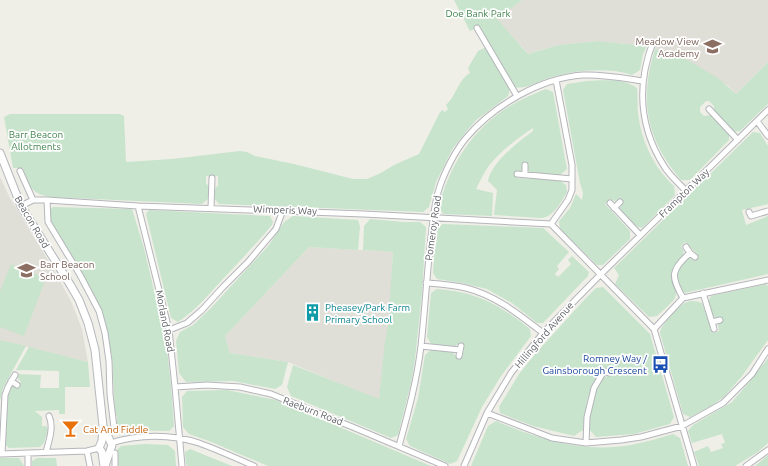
<svg xmlns="http://www.w3.org/2000/svg" width="768" height="466" font-family="Ubuntu,sans-serif">
<style>
.education{fill:#dfded7}
.green{fill:#c8e4cc}
.lines{fill:none;stroke-linecap:round;stroke-linejoin:round}
.street-casing{stroke:#b5b6bb;stroke-width:7}
.secondary-casing{stroke:#b6b8bd;stroke-width:9}
.street{stroke:#fff;stroke-width:5}
.secondary{stroke:#fff;stroke-width:7}
.labels{text-anchor:middle;dominant-baseline:central;stroke-width:3.5;stroke-linejoin:round;paint-order:stroke}
.park-label{font-size:10px;fill:#41844e;stroke:#fff}
.education-label{font-size:10px;fill:#785e54;stroke:#fff;text-anchor:end}
.street-label{font-size:10px;fill:#5f6166;stroke:#fff}
.culture-label{font-size:10px;fill:#0d838f;stroke:#fff;text-anchor:start}
.transit-label{font-size:10px;fill:#164399;stroke:#fff;text-anchor:end}
.food-label{font-size:10px;fill:#c56008;stroke:#fff;text-anchor:start}
</style>
<rect width="100%" height="100%" fill="#efefe8"/>
<!-- education -->
<path class="education" d="M522 0H768V62L736 94 728 86 684 58 655 49 656 43 651 41 647 46 598 41 559 45 527 54V52L496 19Z
M0 177 10 198 51 265 71 301 82 329 88 362 0 340Z
M309 247 393 252 390 308 379 400 288 362 230 353 225 336Z"/>
<!-- green -->
<path class="green" d="M454 0H522L497 19 528 54 559 45 598 41 647 46 643 54 640 70 632 75C608 67 573 70 549 78 538 81 527 90 514 87L479 27 470 31Z
M484 48 487 49 510 89 508 96 475 121 453 148 436 182 429 207 423 212 219 204 214 198 215 189 218 185V176H206V183L209 187V198L202 204 50 197C30 193 29 186 23 168H13L4 117 10 114H120L124 116 126 162 172 159 240 151 247 152 255 156 294 164 353 179H367L381 173 394 165 419 154 439 114 442 110 445 112 448 109 446 105C457 95 457 81 470 73L468 68 478 51Z
M655 49 684 58 718 78 736 94 768 62V104L740 131 733 132 714 112V106L709 101H706L700 107V112L704 116 710 115 729 135V140L690 180H681C646 139 639 100 655 49Z
M587 81C602 80 625 78 637 88 638 99 637 109 639 120 643 144 656 170 674 186L675 195 642 228C632 226 624 218 620 208L622 204 618 200 615 201 610 199 605 204 630 231V239L603 265H597L560 229 559 221 570 208 576 194 582 200 583 193 580 183 563 90 567 84Z
M546 89 553 92 567 169 560 175 531 173 528 170V163H523L522 171 516 173 517 178 559 180 566 185 567 192C561 202 554 217 541 218L494 215 497 190 488 181C491 163 518 142 533 131V128C517 139 500 151 488 167 484 173 480 181 476 189L493 193 492 216 443 214 439 207C449 166 473 128 510 106 521 99 534 94 546 89Z
M753 132 760 133 768 146V204L742 210 746 225 768 216V274L684 293C673 284 676 260 691 257L694 259H698V255L685 242 681 246C689 258 676 259 672 270 669 279 679 289 675 298 671 304 662 311 657 316L649 317 615 284 619 275 614 268Z
M53 207 132 209 144 248 166 341 171 385 174 426 169 431 122 430 117 425V417L115 411 112 357 105 323 95 296 63 244 50 219V210Z
M149 210 270 216 273 222 272 225C256 244 239 262 222 280 208 295 196 310 178 322L171 318 146 214Z
M293 216 358 220 360 226 358 250 309 247 225 336 230 353 288 362 282 385 275 389 233 381 186 382 179 373 176 341 180 332 193 325 210 309 269 245 284 222Z
M370 219 404 222H420L426 227 422 293 415 359 411 383 398 435 391 438 291 396 287 387 293 365 379 399 385 341 390 314 389 313 393 252 363 250 364 226Z
M443 224 543 228 569 252 557 266 559 269 555 274 558 277 571 264 568 260 572 256 589 272 588 276 543 323H537L512 303 487 289 462 283 437 279 433 273 436 228Z
M11 264 46 278 24 336 0 327V291Z
M766 284 768 286V340L742 376 724 397 711 406 690 417 683 414 660 333C660 326 680 304 687 302 693 300 696 301 702 303L713 333 719 331 718 324 722 322 720 317 716 318 712 315 708 302 711 296Z
M603 287 650 334 674 417 670 424 634 434 596 437 588 428C591 411 593 392 603 377L609 376 611 371 599 365 596 371 598 375 587 400 583 430 574 436 533 426 500 413 499 407 519 374 536 353 586 298 596 288Z
M437 289C477 292 500 305 530 329L531 336 501 376 482 407 457 461 450 464 410 446 406 439 418 398 425 355 431 350 453 352 456 357 462 358C463 354 465 347 463 344H458L454 347 432 345 427 337 431 293Z
M0 340 26 346 3 388 0 401Z
M29 347 88 362 90 387H65V414H59V410L35 411 42 417V426H46L48 429 44 443 40 447 9 448 5 444 6 395 10 385 18 386 21 382 17 377V374L41 375 40 388H59V371L16 370Z
M768 358V443L758 452 735 466H699L694 452 708 446 711 452 723 448 721 444 725 443 722 434 692 443 688 431 693 425 732 402 750 381Z
M227 390 276 400 431 466H268L209 441 189 434 183 427 182 397 187 391Z
M496 421C540 440 583 453 631 445 646 442 659 438 673 434L680 438 688 466H471L488 426Z
M145 444 168 445 175 451 176 466H118L117 450 121 446Z
M190 449 232 466H188L186 464 185 452Z
M768 455V466H755Z
M0 458H19L24 466H0Z
M37 458H56L57 466H32V461Z"/>
<g class="lines">
<defs>
<path id="street" d="M477 28 517 96
M653 42C637 84 639 127 664 166 669 175 679 183 686 191
M709 109 738 140
M757 121 768 136
M20 171 33 200
M517 174 572 179
M525 174V165
M47 200 48 222 80 275 99 311 105 333 109 361 110 394 114 428
M610 203 640 235
M21 206 33 200H47L138 206 364 214 551 224
M138 206 169 330 175 387 182 466
M211 208 212 178
M614 208 620 202
M749 212 751 216 768 211
M551 224 654 329 694 466
M551 224 568 200 572 190V165L556 80
M686 247 690 253
M426 283C439 284 453 285 466 288 495 295 520 315 543 333
M703 293 714 329
M683 298C671 277 670 270 690 253L695 257
M712 322 720 320
M654 329 683 298 768 280
M169 330 187 323 202 310 223 287 248 262 276 229 283 210
M421 346 460 350
M459 356 461 346
M11 381 17 385
M175 387 207 385 240 387 271 394 355 428 445 466
M487 413 552 438 586 443 621 440 641 437 682 426 723 403 752 374 768 349
M111 443C138 434 172 434 199 443 218 450 236 458 254 466
M586 443 587 417 594 388 604 371 609 373
M399 446C408 413 417 380 421 346 425 309 427 273 431 237 433 222 434 204 439 189 444 173 455 151 466 138 493 106 540 78 583 75 603 74 623 78 643 81
M87 451 90 466
M46 452C49 441 54 427 49 416
M115 453V466
M0 454 87 451 99 448
M2 454 5 395 8 387 15 375
M28 454V466
M464 466 487 413 511 373 543 333 600 275 768 110
M746 466 768 450"/>
<path id="secondary" d="M0 153 21 206 71 286 79 300 88 323 95 350 103 426 102 441 99 448 102 452 104 466
M104 428 112 445 105 466"/>
</defs>
<!-- street casing -->
<use href="#street" class="street-casing"/>
<!-- secondary casing -->
<use href="#secondary" class="secondary-casing"/>
<!-- street -->
<use href="#street" class="street"/>
<!-- secondary -->
<use href="#secondary" class="secondary"/>
</g>
<!-- icons -->
<defs>
<symbol id="school-bare" viewBox="-9 -9 18 18"><path d="M0-5L7-2L0 1L-7-2ZM-4 1L0 2.5L4 1V4Q0 6-4 4Z" fill="#8d6e63" stroke="#fff" stroke-width="2.5" paint-order="stroke"/></symbol>
<symbol id="building-bare" viewBox="-9 -9 18 18"><path d="M-4-6H4V6H1V3H-1V6H-4ZM-2.5-4.3h1.7v1.8h-1.7ZM.8-4.3h1.7v1.8H.8ZM-2.5-1h1.7V.8h-1.7ZM.8-1h1.7V.8H.8Z" fill="#0f9aa8" stroke="#fff" stroke-width="2.5" paint-order="stroke"/></symbol>
<symbol id="bus-bare" viewBox="-9 -9 18 18"><path d="M-5-6H5V4H4V6H2V4H-2V6H-4V4H-5ZM-3.5-4V0h7V-4ZM-3.5 1.2v1.5H-2V1.2ZM2 1.2v1.5H3.5V1.2Z" fill="#1a4fb4" stroke="#fff" stroke-width="2.5" paint-order="stroke"/></symbol>
<symbol id="bar-bare" viewBox="-9 -9 18 18"><path d="M-6-5H6L.8 .8V4.5H3.5V6h-7V4.5H-.8V.8Z" fill="#e8710a" stroke="#fff" stroke-width="2.5" paint-order="stroke"/></symbol>
</defs>
<g fill-rule="evenodd">
<use href="#school-bare" x="700" y="34" width="25" height="25"/>
<use href="#school-bare" x="14" y="258" width="25" height="25"/>
<use href="#building-bare" x="300" y="300" width="25" height="25"/>
<use href="#bus-bare" x="648" y="352" width="25" height="25"/>
<use href="#bar-bare" x="58" y="416" width="25" height="25"/>
</g>
<g class="labels">
<!-- park labels -->
<g class="park-label">
<text x="478" y="13">Doe Bank Park</text>
<text x="36" y="134">Barr Beacon<tspan x="36" dy="12">Allotments</tspan></text>
</g>
<!-- education labels -->
<g class="education-label">
<text x="699" y="41">Meadow View<tspan x="699" dy="12">Academy</tspan></text>
<text x="40" y="264" text-anchor="start">Barr Beacon<tspan x="40" dy="12">School</tspan></text>
</g>
<!-- street labels -->
<g class="street-label">
<text transform="translate(684 193) rotate(-44)">Frampton Way</text>
<text transform="translate(285 210) rotate(2)">Wimperis Way</text>
<text transform="translate(32 222) rotate(60)">Beacon Road</text>
<text transform="translate(433 228) rotate(-82)">Pomeroy Road</text>
<text transform="translate(165 321) rotate(79)">Morland Road</text>
<text transform="translate(544 335) rotate(-49)">Hillingford Avenue</text>
<text transform="translate(313 411) rotate(21)">Raeburn Road</text>
</g>
<!-- culture labels -->
<g class="culture-label">
<text x="325" y="307">Pheasey/Park Farm<tspan x="325" dy="12">Primary School</tspan></text>
</g>
<!-- transit labels -->
<g class="transit-label">
<text x="647" y="358">Romney Way /<tspan x="647" dy="12">Gainsborough Crescent</tspan></text>
</g>
<!-- food labels -->
<g class="food-label">
<text x="83" y="429">Cat And Fiddle</text>
</g>
</g>
</svg>
